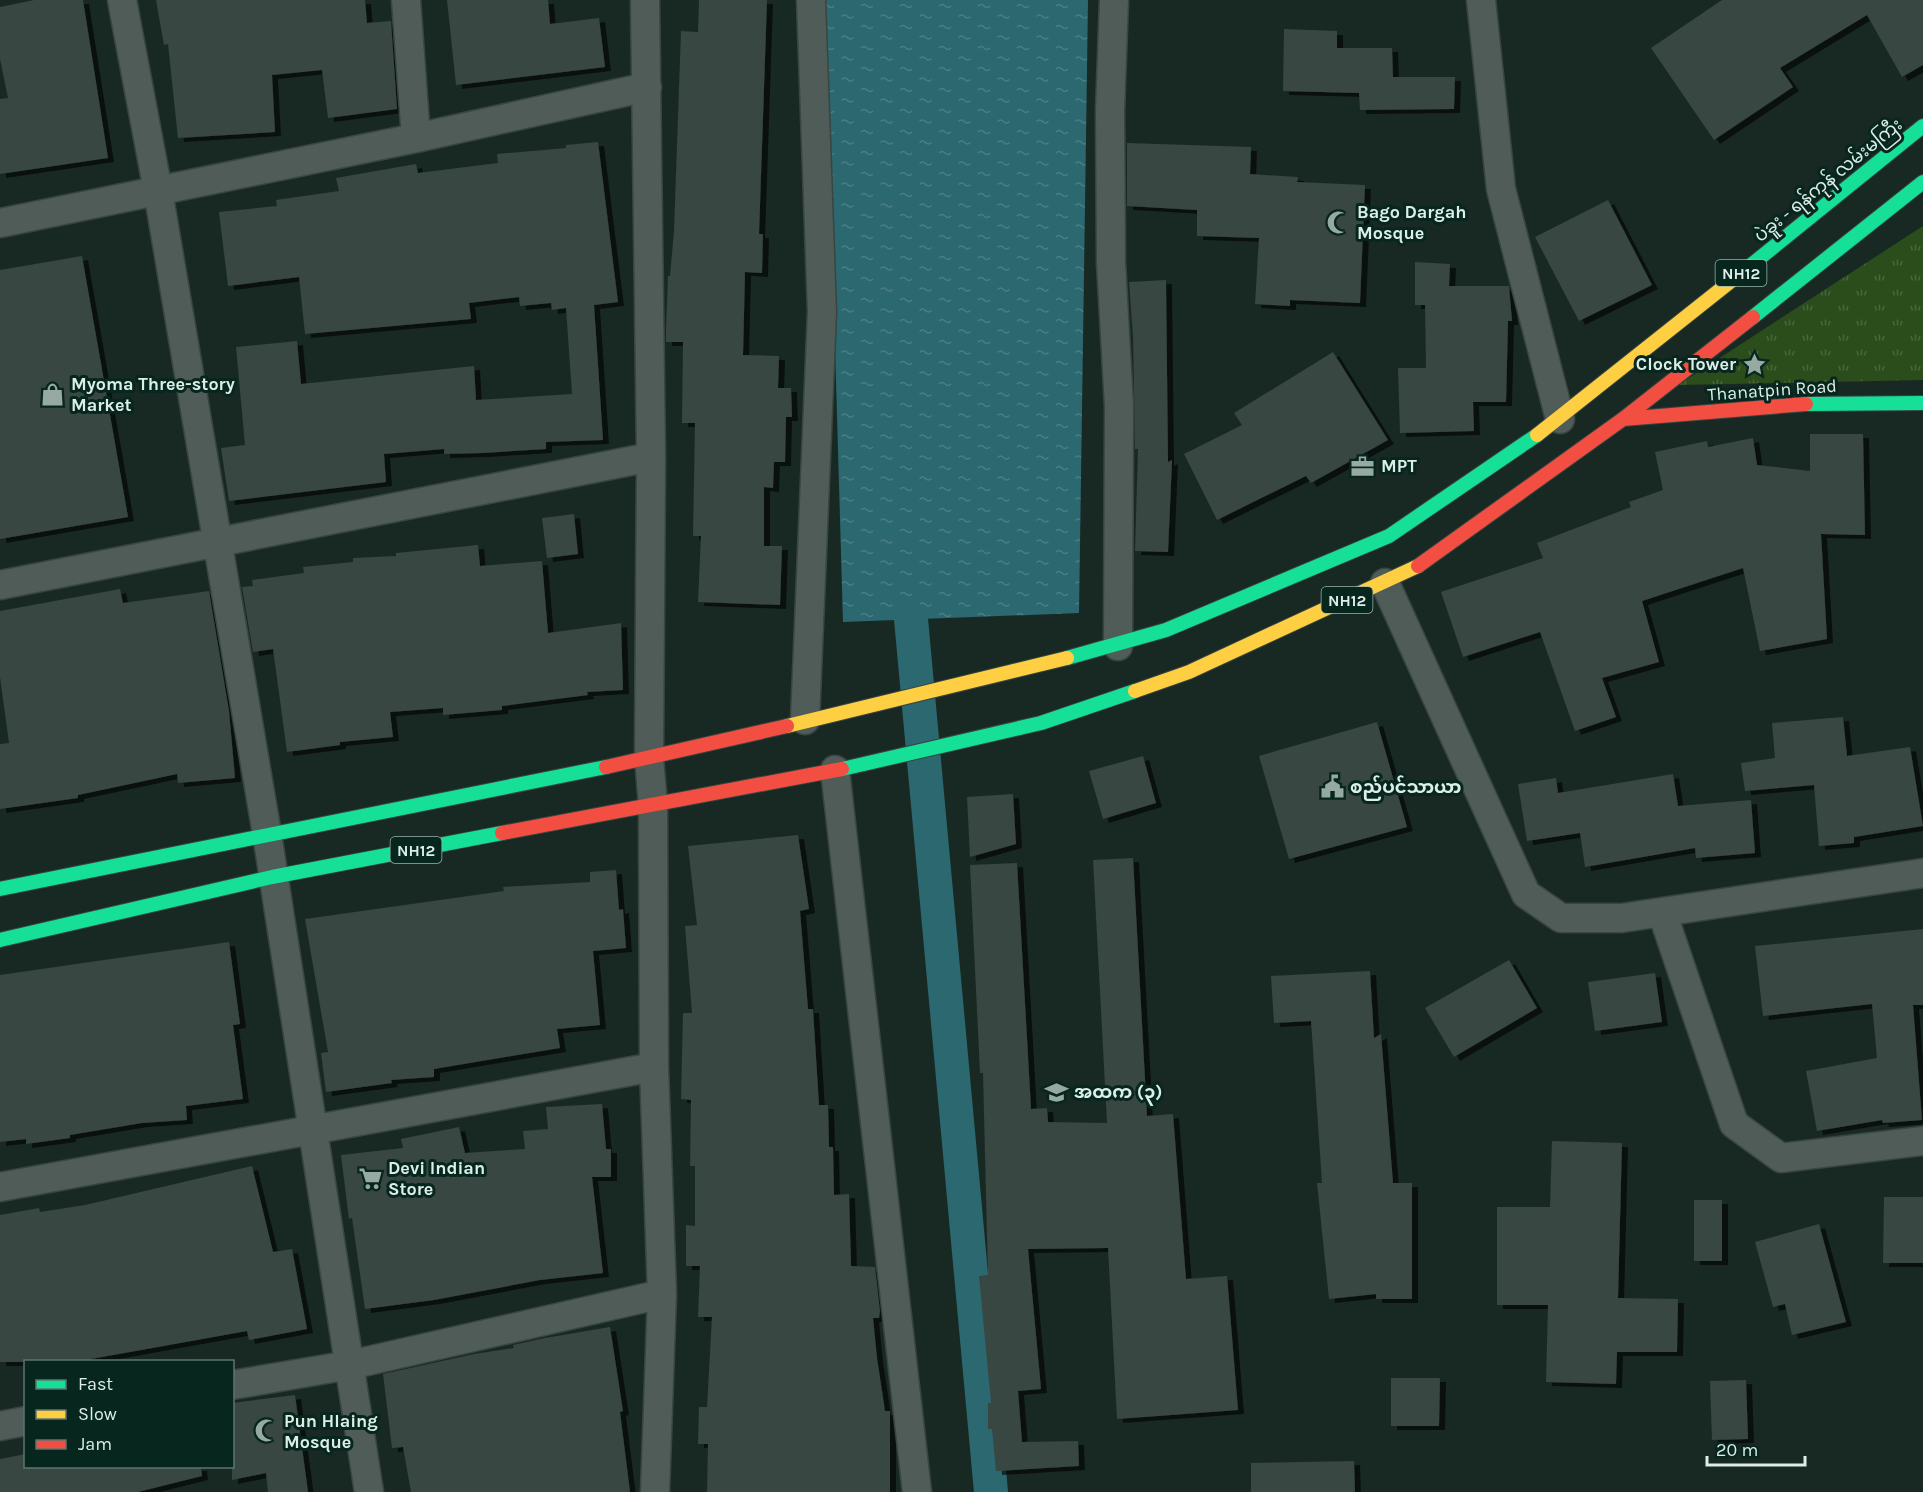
<svg xmlns="http://www.w3.org/2000/svg" width="1923" height="1492" font-family="Karla,'Noto Sans Myanmar',sans-serif">
<style>
.park{fill:url(#park-tufts)}
.water{fill:url(#water-ripples)}
.lines{fill:none;stroke-linecap:round;stroke-linejoin:round}
.canal{stroke:#2c6870;stroke-width:34}
.building{fill:#374643;filter:url(#shadow)}
.street-casing{stroke:#384541;stroke-width:31}
.fast-casing{stroke:#384541;stroke-width:16}
.slow-casing{stroke:#384541;stroke-width:16}
.jam-casing{stroke:#384541;stroke-width:16}
.street{stroke:#4f5c58;stroke-width:28}
.fast{stroke:#16e098;stroke-width:14}
.slow{stroke:#ffcf43;stroke-width:14}
.jam{stroke:#f24e42;stroke-width:14}
.labels{text-anchor:middle;dominant-baseline:central;stroke-width:6;stroke-linejoin:round;paint-order:stroke}
.shield{fill:#06261e;stroke:#9cb2ab;stroke-width:1.5}
.shield-label{font-size:16px;font-weight:bold;fill:#dceee8}
.street-label{font-size:18px;fill:#dceee8;stroke:#06261e}
.poi-label{font-size:18px;font-weight:bold;fill:#dceee8;stroke:#06261e;text-anchor:start}
</style>
<defs>
<pattern id="park-tufts" width="24" height="20" patternUnits="userSpaceOnUse" patternTransform="scale(1.5)"><rect width="24" height="20" fill="#2b4c1b"/><path d="M3 7l-1-3M5 7V3M7 7l1-3M15 17l-1-3M17 17v-4M19 17l1-3" fill="none" stroke="#49663c"/></pattern>
<pattern id="water-ripples" width="26" height="14" patternUnits="userSpaceOnUse" patternTransform="scale(1.5)"><rect width="26" height="14" fill="#2c6870"/><path d="M2 4q2-2 4 0t4 0M15 11q2-2 4 0t4 0" fill="none" stroke="#4a7e84"/></pattern>
<filter id="shadow"><feDropShadow dx="6" dy="4" stdDeviation="0" flood-color="#0009"/></filter>
</defs>
<rect width="100%" height="100%" fill="#182924"/>
<!-- park -->
<path class="park" d="M1923 226V380L1678 385Z"/>
<!-- water -->
<path class="water" d="M825 0H1088L1079 613 843 622Z"/>
<g class="lines">
<!-- canal -->
<path class="canal" d="M911 619 991 1492"/>
</g>
<!-- building -->
<path class="building" d="M34 0H83L108 158 0 174V99L8 98 0 59V7Z
M156 0H365L367 23 391 21 397 109 328 118 322 70 272 75 275 132 178 138 168 44 164 45Z
M447 0H548L550 24 599 18 605 67 456 85Z
M699 0H767L759 234H763L762 273 745 272 743 355 779 356 778 388H791L792 417H786L785 462H774L773 488 764 487V546H782L780 605 698 602 701 536H693L695 423H682L683 342H666V329L668 276H670L674 231 681 31 698 32Z
M1722 0H1923V65L1902 77 1867 15 1780 68 1793 87 1714 140 1651 48Z
M1284 29 1337 31V48H1392L1393 77H1455L1454 109 1360 110 1359 93 1283 91Z
M598 142 618 302 594 305 603 440 546 442V449L483 453 444 454V449L384 454 386 482 229 501 221 448 245 445 236 347 297 341 301 384 474 366 476 400 572 394 566 308 552 310 551 303 520 306 519 297 469 303 471 319 305 334 299 277 228 286 219 212 277 206 276 200 339 191 336 178 416 164 418 173 498 163 497 154 566 148V145Z
M1127 143 1251 147 1250 174 1298 177 1297 182 1365 185 1360 303 1290 300V306L1255 304 1259 238 1197 236V210L1127 206Z
M1608 200 1652 285 1579 321 1535 237Z
M82 256 128 517 0 539V270Z
M1415 262 1450 264 1449 286H1509L1512 321H1508L1506 402H1473L1474 431 1400 433 1398 368H1426L1425 305H1415Z
M1166 280 1168 462 1172 460 1168 552 1135 551 1138 449H1135L1133 337 1129 282Z
M1333 352 1388 440 1311 483 1306 476 1217 520 1184 454 1242 425 1234 413Z
M1810 434H1863L1865 535 1821 534 1827 639 1760 651 1743 568 1642 601 1659 662 1602 678 1616 717 1575 731 1540 632 1463 657 1441 592 1543 558 1537 543 1631 507 1629 502 1663 490 1655 452 1707 441 1708 447 1753 438 1757 465 1810 471Z
M574 514 578 554 547 558 542 518Z
M478 545 480 566 542 561 548 633 621 623 623 690 587 692 588 695 502 706V710L443 715V708L390 712 393 737 340 742V745L287 752 273 649 253 652 242 587 253 586 252 580 304 573 303 567 353 562V558L396 556V553Z
M120 589 123 603 209 591 229 711 235 778 178 783 177 774 78 795V798L0 809V744L9 743 0 677V611Z
M1843 717 1847 756 1910 747 1923 826 1854 837V843L1819 846 1814 785 1745 791 1741 763 1775 758 1772 723Z
M1377 722 1407 827 1289 859 1259 756Z
M1143 756 1156 803 1103 819 1089 771Z
M1673 774 1678 806 1751 800 1755 853 1696 858 1695 848 1585 867 1580 833 1527 841 1518 784 1556 778 1558 793Z
M1013 794 1016 844 970 857 967 797Z
M798 835 809 909 800 911 808 1009H813L819 1105H828L829 1147H833L834 1195 849 1194 851 1266 875 1267 880 1311 879 1318H873L877 1358 885 1411H890V1492H707L708 1444H698L699 1407H707L712 1317H698L700 1266H686V1225L695 1226V1166H690L691 1100 681 1099 683 1013H692L685 926 697 925 688 846Z
M1133 858 1147 1116 1173 1114 1186 1279 1227 1276 1238 1410 1117 1419 1108 1248 1028 1249 1041 1389 1018 1391 1022 1442 1078 1441 1079 1466 996 1471 992 1429H988V1403H991L979 1276 988 1275 983 1073H980L970 865 1017 863 1031 1109 1047 1108 1048 1122 1107 1123 1093 860Z
M616 870 619 910 623 909 626 948 593 951 600 1025 557 1029 560 1048 434 1069V1077L391 1080 392 1083 326 1092 321 1053 328 1052 305 919 504 891 503 887 590 882V872Z
M1923 929V1005H1913L1922 1120 1883 1123 1882 1120 1817 1131 1806 1071 1877 1058 1872 1004 1763 1016 1755 946Z
M229 942 240 1024 233 1025 243 1099 186 1106 187 1120 142 1123 70 1135V1138L26 1144V1139L0 1142V975Z
M1509 960 1537 1008 1454 1057 1425 1008Z
M1370 971 1374 1038 1381 1034 1393 1183H1412V1299H1376V1294L1329 1299 1317 1183H1322L1311 1021 1274 1023 1271 976Z
M1655 973 1662 1022 1595 1031 1588 982Z
M602 1104 606 1149H611V1177H592L603 1273 540 1280 434 1300 365 1309 352 1218 349 1219 341 1155 403 1148 401 1139 459 1127 465 1153 525 1149 523 1131 548 1129 546 1107Z
M1552 1141 1622 1143 1618 1298 1678 1299 1677 1352H1617L1616 1384 1546 1382 1548 1305H1497V1207H1550Z
M252 1166 273 1252 292 1249 307 1329 249 1340 247 1331 91 1359 92 1362H0V1215L39 1208 40 1212 85 1205Z
M1884 1197H1923V1263H1883Z
M1694 1200H1722V1261H1694Z
M1819 1224 1846 1322 1792 1335 1785 1304 1773 1307 1755 1242Z
M610 1327 623 1411 620 1412 630 1492H411L403 1447 392 1448 383 1374 474 1354 514 1348 513 1345 545 1338Z
M1391 1378H1440L1439 1426H1391Z
M1746 1380 1748 1439 1712 1440 1710 1381Z
M295 1395 308 1492H268L266 1473 232 1480V1403Z
M26 1454V1467H201L202 1476 138 1492H0V1459Z
M1354 1461 1355 1492H1251V1463Z"/>
<g class="lines">
<defs>
<path id="street" d="M122 0 158 191 267 834 369 1492
M406 0 416 138
M645 0 651 457 649 758 653 805 654 1067 662 1294 655 1492
M1114 0 1110 111 1111 263 1119 406 1118 646
M1481 0 1501 189 1560 419
M0 223 416 138 647 87
M1385 583 1526 894 1561 918H1622L1923 873
M0 585 651 457
M805 720 822 312 811 0
M835 770 917 1492
M1662 912 1734 1124 1781 1158 1923 1141
M0 1187 654 1067
M232 1385 350 1365 662 1294
M0 1426 26 1421"/>
<path id="fast" d="M1750 266 1923 126
M1753 317 1923 182
M1806 404 1923 403
M1067 658 1166 630 1389 536 1537 435
M842 769 1041 723 1135 691
M0 889 606 767
M0 940 272 877 502 833"/>
<path id="slow" d="M1537 435 1750 266
M1135 691 1189 672 1418 566
M787 726 1067 658"/>
<path id="jam" d="M1623 419 1806 404
M1418 566 1623 419 1753 317
M606 767 787 726
M502 833 842 769"/>
</defs>
<!-- street casing -->
<use href="#street" class="street-casing"/>
<!-- fast casing -->
<use href="#fast" class="fast-casing"/>
<!-- slow casing -->
<use href="#slow" class="slow-casing"/>
<!-- jam casing -->
<use href="#jam" class="jam-casing"/>
<!-- street -->
<use href="#street" class="street"/>
<!-- fast -->
<use href="#fast" class="fast"/>
<!-- slow -->
<use href="#slow" class="slow"/>
<!-- jam -->
<use href="#jam" class="jam"/>
</g>
<!-- icons -->
<defs>
<symbol id="mosque-bare" viewBox="-9 -9 18 18"><path d="M3.5-4.9A6 6 0 1 0 3.5 4.9A5 5 0 1 1 3.5-4.9Z" fill="#97a9a3" stroke="#06261e" stroke-width="2.5" paint-order="stroke"/></symbol>
<symbol id="sight-bare" viewBox="-9 -9 18 18"><path d="M0-6L1.8-2.2L6-1.7L2.9 1.2L3.7 5.4L0 3.3L-3.7 5.4L-2.9 1.2L-6-1.7L-1.8-2.2Z" fill="#97a9a3" stroke="#06261e" stroke-width="2.5" paint-order="stroke"/></symbol>
<symbol id="shop-bare" viewBox="-9 -9 18 18"><path d="M-5-2.5h2.3a2.7 3.5 0 0 1 5.4 0H5L5.5 6h-11ZM-1.5-2.5h3a1.5 2.3 0 0 0-3 0Z" fill="#97a9a3" stroke="#06261e" stroke-width="2.5" paint-order="stroke"/></symbol>
<symbol id="office-bare" viewBox="-9 -9 18 18"><path d="M-6-3h4V-5.5h4V-3h4V5H-6ZM-1-4.5V-3h2v-1.5ZM-6 0V1H6V0Z" fill="#97a9a3" stroke="#06261e" stroke-width="2.5" paint-order="stroke"/></symbol>
<symbol id="civic-bare" viewBox="-9 -9 18 18"><path d="M-.6-6.5H3V-4.5H.6V-3L4-1V1h2V6H-6V1h2V-1L-.6-3ZM-1.2 2.5V6h2.4V2.5Z" fill="#97a9a3" stroke="#06261e" stroke-width="2.5" paint-order="stroke"/></symbol>
<symbol id="school-bare" viewBox="-9 -9 18 18"><path d="M0-5L7-2L0 1L-7-2ZM-4 1L0 2.5L4 1V4Q0 6-4 4Z" fill="#97a9a3" stroke="#06261e" stroke-width="2.5" paint-order="stroke"/></symbol>
<symbol id="supermarket-bare" viewBox="-9 -9 18 18"><path d="M-6-5.5h2.5l.6 2H6L4.5 2H-2.5L-4.4-4H-6ZM-1.5 3.2a1.3 1.3 0 1 0 .1 0ZM3 3.2a1.3 1.3 0 1 0 .1 0Z" fill="#97a9a3" stroke="#06261e" stroke-width="2.5" paint-order="stroke"/></symbol>
</defs>
<g fill-rule="evenodd">
<use href="#mosque-bare" x="1322" y="206" width="33" height="33"/>
<use href="#sight-bare" x="1738" y="348" width="33" height="33"/>
<use href="#shop-bare" x="36" y="378" width="33" height="33"/>
<use href="#office-bare" x="1346" y="450" width="33" height="33"/>
<use href="#civic-bare" x="1316" y="770" width="33" height="33"/>
<use href="#school-bare" x="1040" y="1076" width="33" height="33"/>
<use href="#supermarket-bare" x="354" y="1162" width="33" height="33"/>
<use href="#mosque-bare" x="250" y="1414" width="33" height="33"/>
</g>
<g class="labels">
<!-- shield labels -->
<g class="shield">
<rect x="1715.5" y="260" width="51" height="26" rx="4.5"/>
<rect x="1321.5" y="587" width="51" height="26" rx="4.5"/>
<rect x="390.5" y="837" width="51" height="26" rx="4.5"/>
</g>
<g class="shield-label">
<text x="1741" y="273">NH12</text>
<text x="1347" y="600">NH12</text>
<text x="416" y="850">NH12</text>
</g>
<!-- street labels -->
<g class="street-label">
<text transform="translate(1828 180) rotate(-39)">ပဲခူး - ရန်ကုန် လမ်းမကြီး</text>
<text transform="translate(1772 390) rotate(-4)">Thanatpin Road</text>
</g>
<!-- poi labels -->
<g class="poi-label">
<text x="1357" y="212">Bago Dargah<tspan x="1357" dy="21">Mosque</tspan></text>
<text x="1736" y="364" text-anchor="end">Clock Tower</text>
<text x="71" y="384">Myoma Three-story<tspan x="71" dy="21">Market</tspan></text>
<text x="1381" y="466">MPT</text>
<text x="1350" y="787">စည်ပင်သာယာ</text>
<text x="1074" y="1092">အထက (၃)</text>
<text x="388" y="1168">Devi Indian<tspan x="388" dy="21">Store</tspan></text>
<text x="284" y="1421">Pun Hlaing<tspan x="284" dy="21">Mosque</tspan></text>
</g>
</g>
<!-- legend -->
<rect x="24" y="1360" width="210" height="108" fill="#06261e" stroke="#5c766f" stroke-width="1.5"/>
<rect x="36" y="1380" width="30" height="9" fill="#16e098" stroke="#5c766f" stroke-width="1.5"/>
<text x="78" y="1390" font-size="18" fill="#dceee8">Fast</text>
<rect x="36" y="1410" width="30" height="9" fill="#ffcf43" stroke="#5c766f" stroke-width="1.5"/>
<text x="78" y="1420" font-size="18" fill="#dceee8">Slow</text>
<rect x="36" y="1440" width="30" height="9" fill="#f24e42" stroke="#5c766f" stroke-width="1.5"/>
<text x="78" y="1450" font-size="18" fill="#dceee8">Jam</text>
<!-- scale -->
<path d="M1707 1456v9h98v-9" fill="none" stroke="#dceee8" stroke-width="3"/>
<text x="1716" y="1456" font-size="18" fill="#dceee8" stroke="#06261e" stroke-width="4.5" paint-order="stroke">20 m</text>
</svg>
